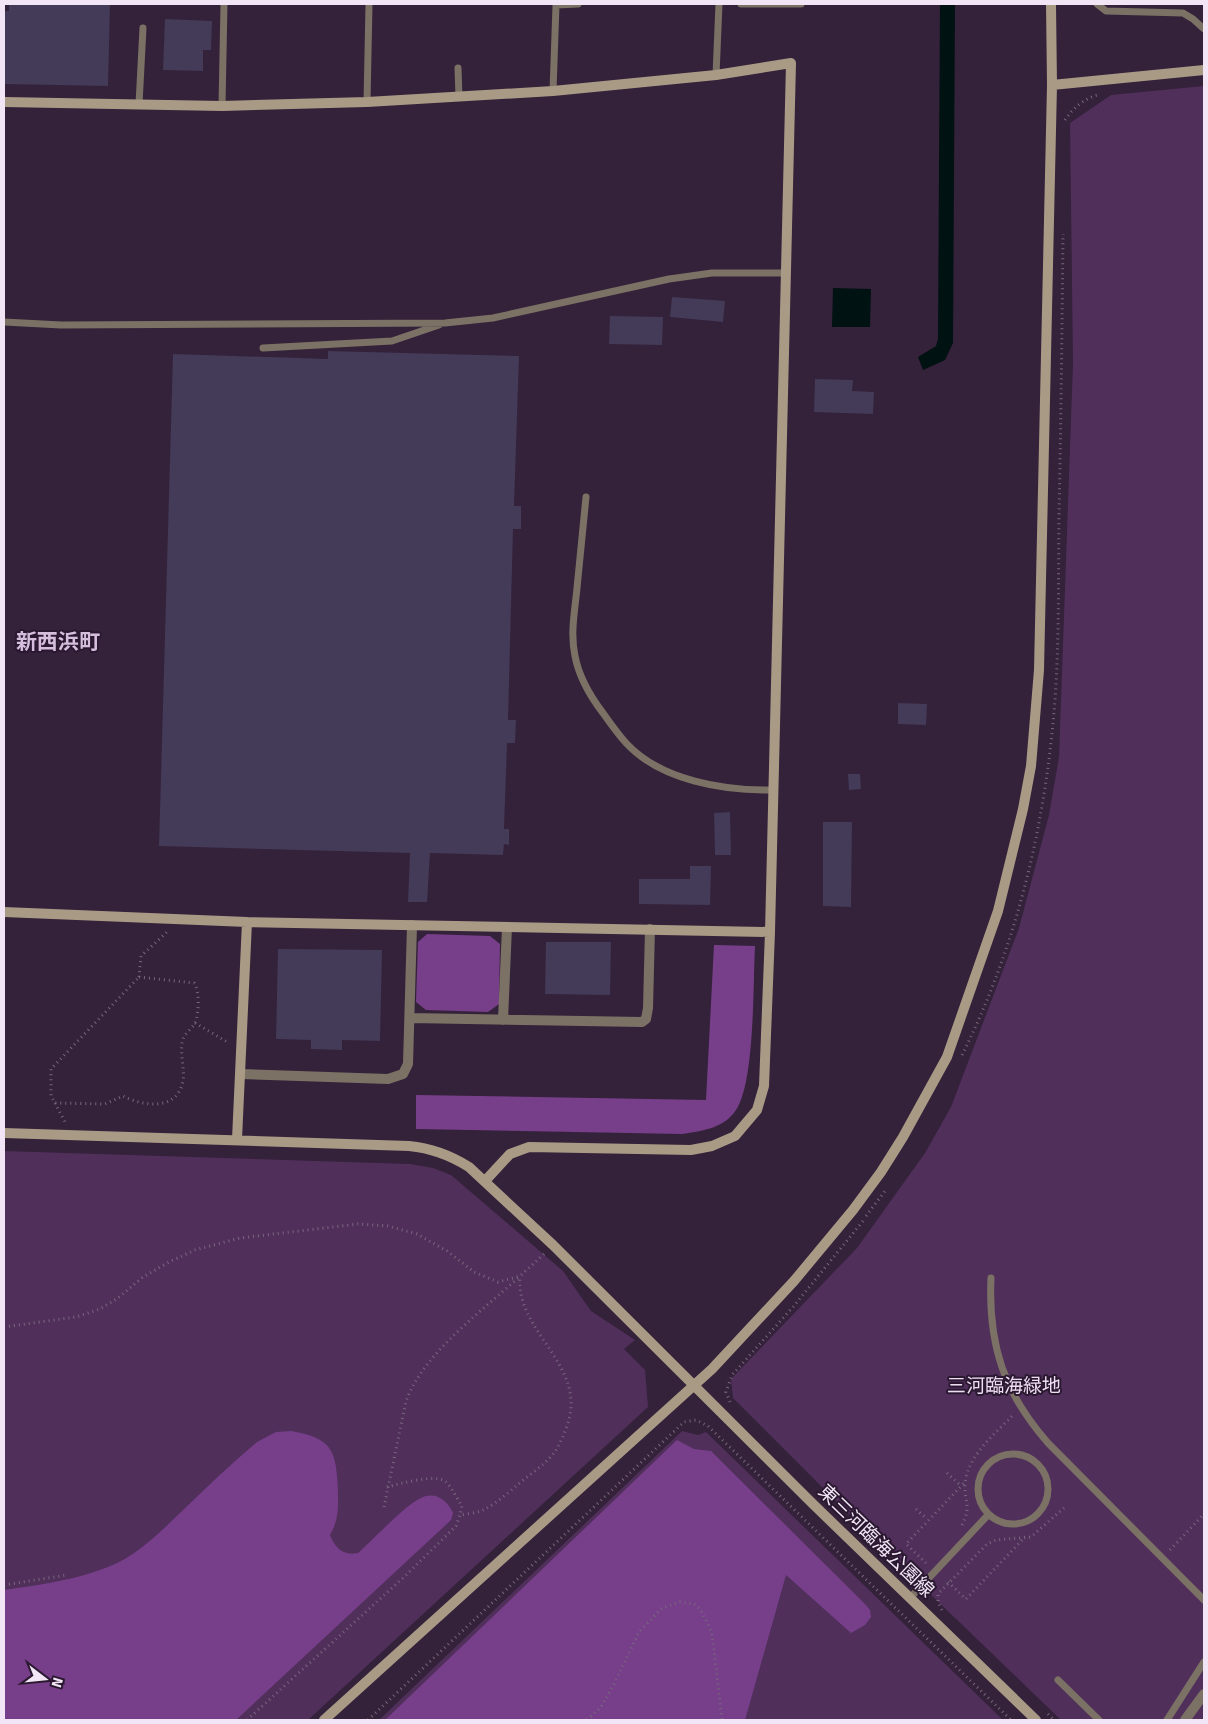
<svg xmlns="http://www.w3.org/2000/svg" width="1208" height="1724" font-family="Signika,'Noto Sans JP',sans-serif">
<style>
.green{fill:#502f5b}
.forest{fill:#773f8a}
.water{fill:#011212}
.building{fill:#433b58}
.lines{fill:none;stroke-linecap:round;stroke-linejoin:round}
.path{stroke:#78677d;stroke-width:3;stroke-dasharray:1 4;stroke-linecap:butt}
.lane{stroke:#7b7164;stroke-width:7}
.street{stroke:#7b7164;stroke-width:10}
.secondary{stroke:#a99a85;stroke-width:10}
.labels{text-anchor:middle;dominant-baseline:central;stroke-width:4;stroke-linejoin:round;paint-order:stroke}
.park-label{font-size:19px;fill:#eddef3;stroke:#2a1830}
.street-label{font-size:19px;fill:#f2e6f6;stroke:#2a1830}
.quarter-label{font-size:21px;font-weight:bold;fill:#d5bddd;stroke:#2a1830}
</style>
<rect width="100%" height="100%" fill="#34213a"/>
<!-- green -->
<path class="green" d="M1204 86V1720H1061L901 1566 733 1398 731 1379 857 1248 925 1153 951 1107 1019 928 1049 815 1059 757 1073 363 1070 123 1111 95Z
M4 1151 410 1164 433 1168 451 1175 563 1271 591 1311 635 1340 624 1349 645 1370 648 1407 308 1720H4Z
M682 1431 698 1435 706 1432 1003 1720H379Z"/>
<!-- forest -->
<path class="forest" d="M427 934 490 936 500 944 499 1004 488 1012 426 1010 416 1002 418 942Z
M714 945 755 946C753 983 755 1082 736 1110 724 1128 703 1131 682 1134L416 1129V1095L706 1100Z
M291 1431C333 1438 336 1451 338 1490 338 1508 339 1519 330 1535 335 1548 343 1556 358 1553 373 1540 405 1505 421 1498 435 1491 447 1500 453 1513L451 1520 236 1720H4V1590C39 1585 75 1580 108 1567 137 1556 159 1533 181 1512 206 1488 231 1464 257 1442L276 1432Z
M677 1440 694 1449 711 1451 864 1603 870 1610 871 1617 865 1625 851 1633 786 1575 745 1720H385Z"/>
<!-- water -->
<path class="water" d="M940 4H955L953 343 945 360 923 370 918 357 936 346 938 339Z
M833 288 871 289 870 327H832Z"/>
<!-- building -->
<path class="building" d="M9 4 110 5 108 86 4 84V11H9Z
M165 19 212 21 211 50H203V71L163 70Z
M672 297 725 301 723 322 670 317Z
M610 316 663 317 662 345 609 344Z
M328 351 519 356 514 506H521V529H513L508 720H516L515 743H507L504 829H509V845L504 844 503 855 430 853 427 902H408L410 853 159 846 173 354 328 359Z
M815 379 853 380 852 391 874 392 873 414 814 412Z
M898 703 927 704 926 725 898 724Z
M848 774H860L861 789 849 790Z
M730 812 731 855H715L714 813Z
M823 822H852L851 907 823 906Z
M690 866H711L710 905 639 904V879H690Z
M546 942H611L610 995 545 994Z
M278 949 382 950 380 1041 342 1040V1050L311 1049V1040L276 1039Z"/>
<g class="lines">
<!-- path -->
<path class="path" d="M1065 120C1073 108 1084 99 1097 95
M139 977 194 983C200 991 199 1014 195 1023 192 1029 185 1033 183 1039 179 1052 185 1068 183 1081 177 1112 142 1106 123 1096L105 1104 55 1103 51 1096V1069Z
M139 977 141 956 167 932
M195 1023 229 1043
M962 1055C1011 957 1039 851 1051 742 1060 667 1058 590 1059 515 1061 421 1062 327 1063 234
M55 1103 65 1122
M866 1216 885 1191
M4 1327 76 1317 100 1309 118 1298 143 1277 169 1262 195 1250 240 1238 358 1224 388 1226 417 1234 447 1251 474 1272 498 1282 520 1276 544 1254
M730 1402 726 1392 732 1375 793 1307 863 1221
M947 1473 960 1485
M387 1487C399 1484 437 1473 446 1482 453 1489 457 1499 462 1506L460 1515
M384 1507 406 1401C424 1353 481 1312 518 1278
M916 1509 927 1519
M962 1525C972 1506 964 1502 965 1484 967 1456 995 1434 1013 1415
M1170 1550 1204 1514
M926 1563 906 1544 965 1482
M904 1573H917
M948 1582 966 1599 1024 1538
M4 1585 67 1575
M942 1610 938 1602V1594L987 1544 996 1540 1031 1537 1066 1506
M1048 1714 1054 1720
M247 1720 403 1578 456 1526 460 1515C467 1514 476 1513 483 1510 500 1502 516 1485 531 1474 552 1458 558 1451 567 1426 589 1365 515 1333 520 1276
M368 1720 684 1422 696 1420 708 1426 1011 1720
M587 1720 601 1707 614 1684 639 1632 662 1608 680 1602 694 1604 700 1609 712 1633 722 1720"/>
<!-- lane -->
<path class="lane" d="M741 4H801
M1097 4 1106 11 1183 13 1193 19 1204 29
M458 68 459 97
M716 75 719 4
M553 91 556 5 578 4
M367 102 369 4
M139 104 143 28
M222 106 224 4
M4 322 61 325 445 323 493 318 669 279 712 273H786
M263 348 392 341 439 325
M586 497C583 528 580 558 577 588 575 610 570 633 575 656 579 677 590 696 603 713 610 723 618 734 626 743 661 781 725 791 774 790
M991 1278C988 1345 1004 1393 1048 1443L1204 1600
M978 1489a35 35 0 1 1 70 0a35 35 0 1 1-70 0Z
M910 1598 988 1515
M1058 1680 1099 1720
M1167 1720 1204 1662"/>
<!-- street -->
<path class="street" d="M410 1018 642 1022 646 1019 648 1008 650 929
M503 1020 507 927
M241 1074 388 1079 403 1074 408 1064 412 925
M1185 1720 1204 1694"/>
<!-- secondary -->
<path class="secondary" d="M1052 85 1204 70
M4 102 222 106 367 102 553 91 716 75 791 63 770 932 764 1086 757 1110 735 1136 712 1146 691 1150 529 1147 510 1154 485 1181
M4 912 247 922 770 932
M4 1133 409 1146C431 1148 450 1155 469 1167L553 1245 814 1505 1036 1720
M237 1139 247 922
M324 1720 712 1369 794 1281 853 1210 881 1172 903 1137 947 1057 998 911 1023 809 1031 766 1039 670 1052 85 1051 4"/>
</g>
<g class="labels">
<!-- park labels -->
<g class="park-label">
<text x="1004" y="1386">三河臨海緑地</text>
</g>
<!-- street labels -->
<g class="street-label">
<text transform="translate(876 1541) rotate(44)">東三河臨海公園線</text>
</g>
<!-- quarter labels -->
<g class="quarter-label">
<text x="58" y="642">新西浜町</text>
</g>
</g>
<!-- border -->
<rect width="1208" height="1724" fill="none" stroke="#f2e6f6" stroke-width="10"/>
<!-- north arrow -->
<g transform="translate(45 1679) rotate(106)" stroke="#2a1830" stroke-width="4" paint-order="stroke">
<path d="M0-4L9 19L0 12L-9 19Z" fill="#f2e6f6"/>
<text y="-8" font-size="14" font-weight="bold" text-anchor="middle" fill="#f2e6f6">N</text>
</g>
</svg>
